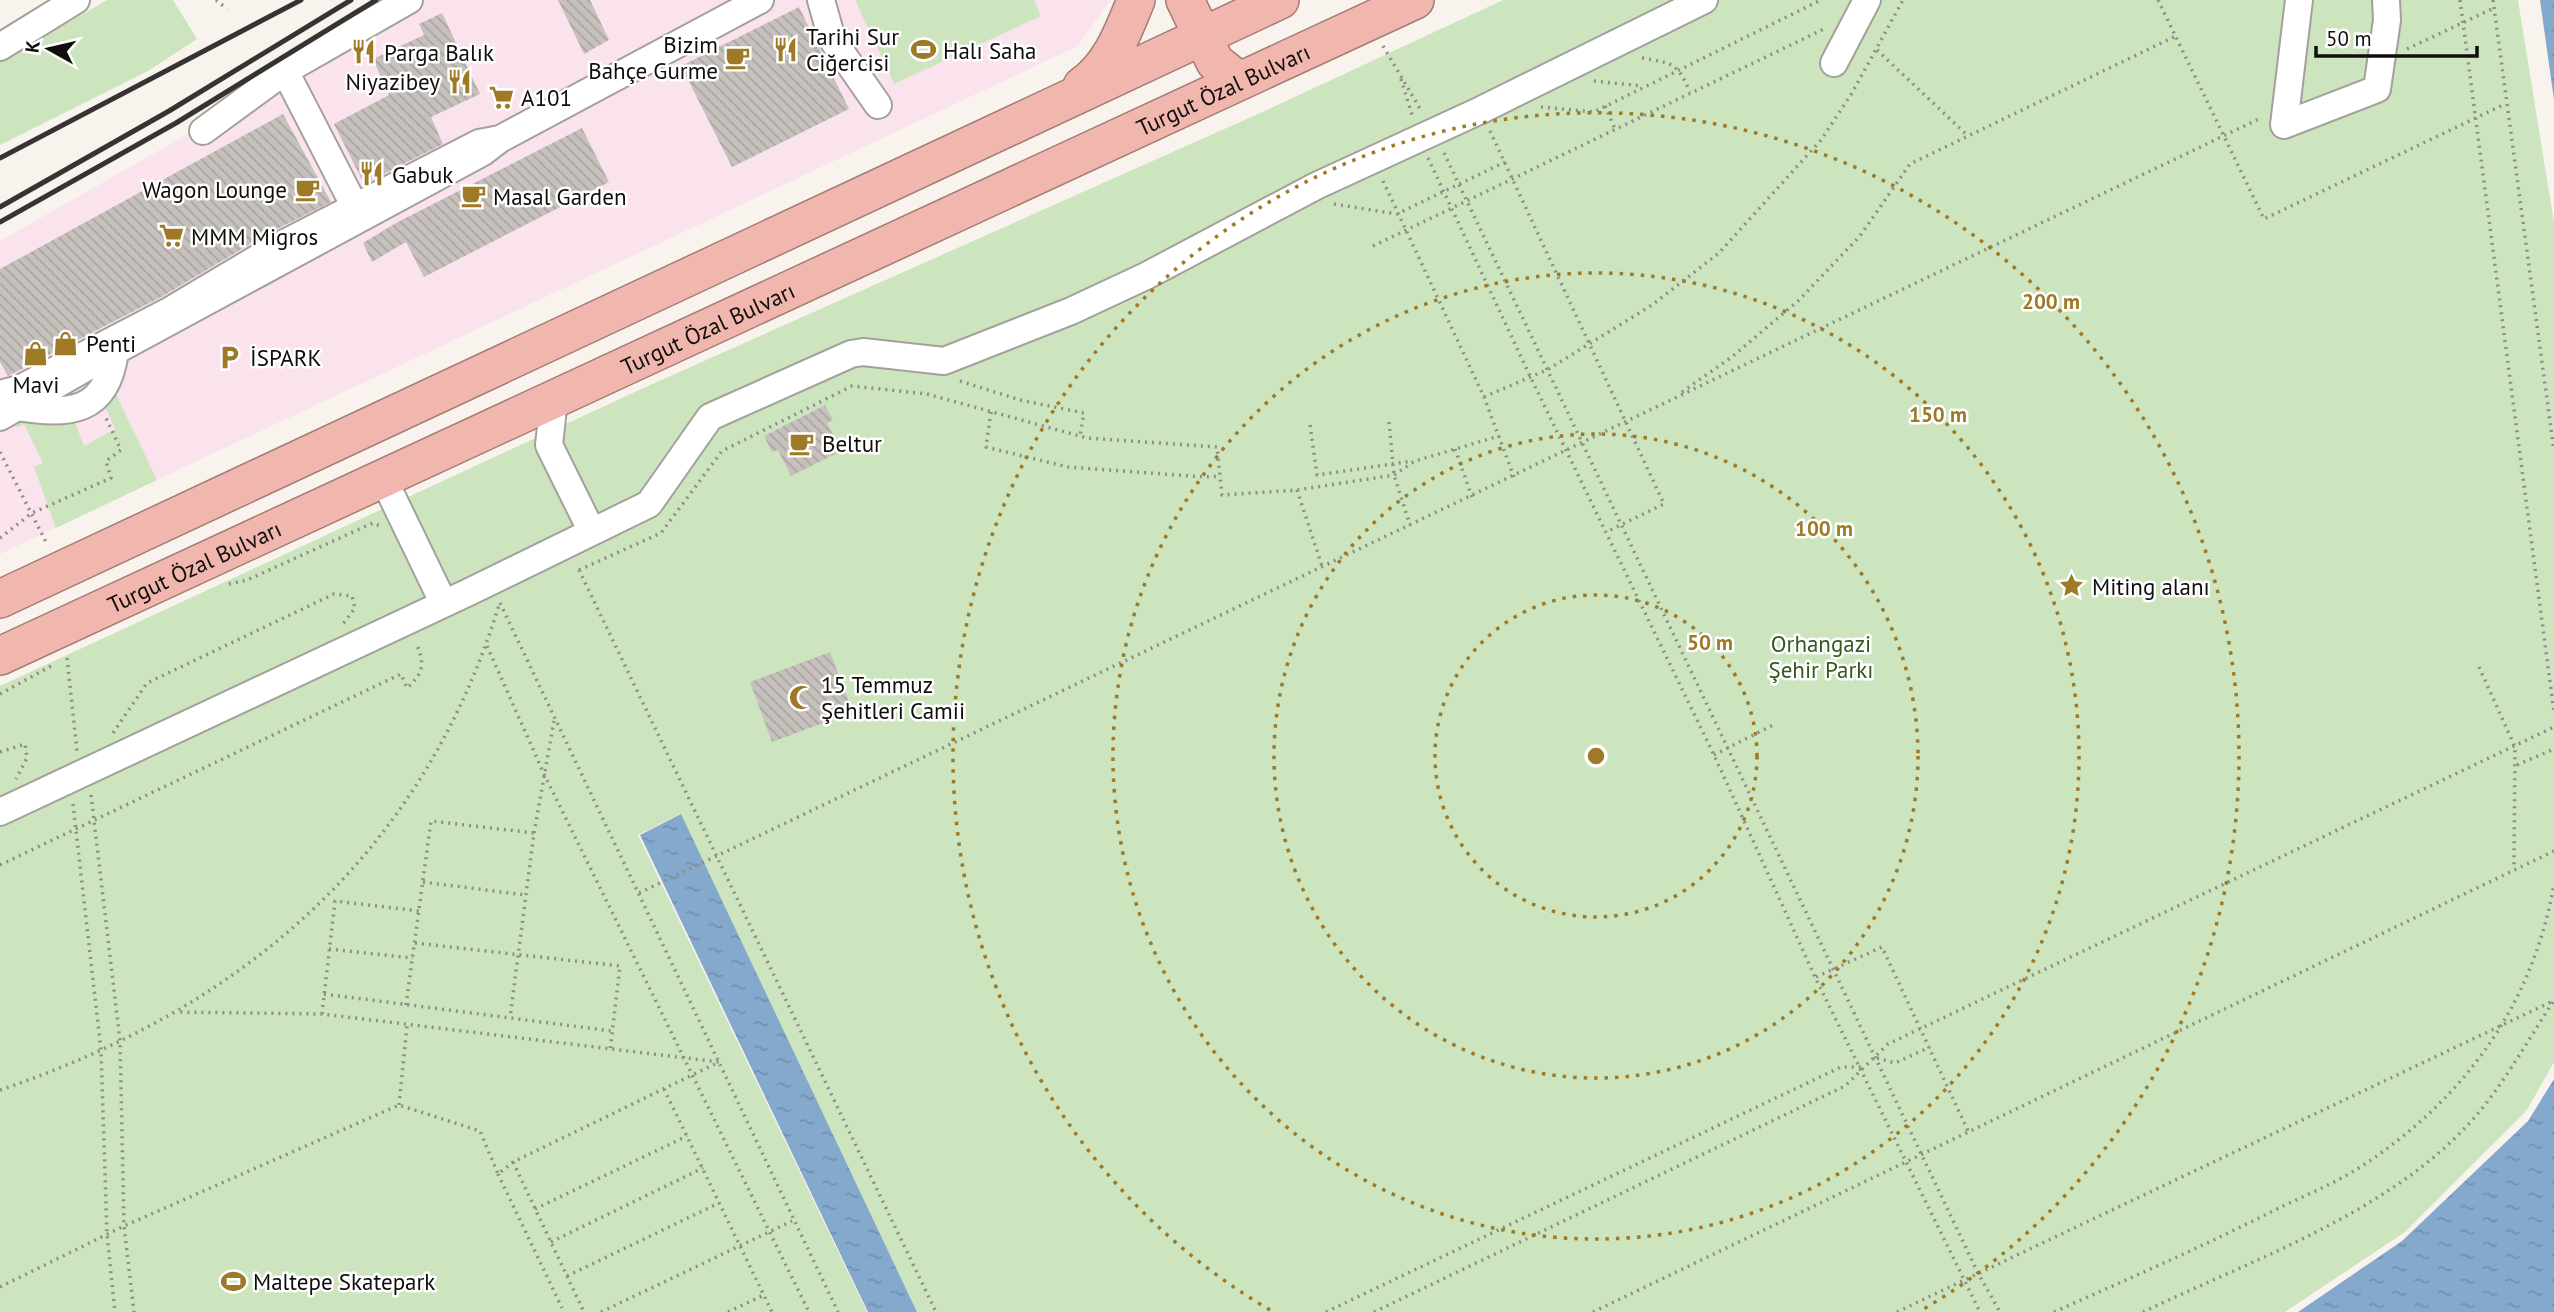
<svg xmlns="http://www.w3.org/2000/svg" width="2554" height="1312" font-family="'PT Sans',sans-serif">
<style>
.commercial{fill:#fbe3ee}
.green{fill:#cce5bf}
.water{fill:url(#water-ripples)}
.building{fill:url(#building-back-hatch)}
.lines{fill:none;stroke-linecap:round;stroke-linejoin:round}
.minor-casing{stroke:#a4a09a;stroke-width:30}
.highway-casing{stroke:#a27c75;stroke-width:40}
.path{stroke:#908c88;stroke-width:3.5;stroke-dasharray:2 5;stroke-linecap:butt}
.minor{stroke:#fff;stroke-width:26}
.highway{stroke:#f1b7ae;stroke-width:37}
.rail{stroke:#363431;stroke-width:5}
.ring{fill:none;stroke:#9e7926;stroke-width:3.5;stroke-dasharray:3.5 7}
.labels{text-anchor:middle;dominant-baseline:central;stroke-width:5;stroke-linejoin:round;paint-order:stroke}
.poi-label{font-size:23px;fill:#100e0c;stroke:#fff;text-anchor:start}
.street-label{font-size:23px;fill:#100e0c;stroke:#fff}
.park-label{font-size:23px;fill:#35581e;stroke:#fff}
.centre{fill:#9e7926;stroke:#fff;stroke-width:3.5}
.ring-label{font-size:21px;text-anchor:middle;font-weight:bold;fill:#9e7926;stroke:#fff;stroke-width:5;stroke-linejoin:round;paint-order:stroke}
</style>
<defs>
<pattern id="water-ripples" width="26" height="14" patternUnits="userSpaceOnUse" patternTransform="scale(1.75)"><rect width="26" height="14" fill="#84a9cc"/><path d="M2 4q2-2 4 0t4 0M15 11q2-2 4 0t4 0" fill="none" stroke="#7190ae"/></pattern>
<pattern id="building-back-hatch" width="6" height="6" patternUnits="userSpaceOnUse" patternTransform="scale(1.75)"><rect width="6" height="6" fill="#c6c1bc"/><path d="M-1 5l2 2M0 0l6 6M5-1l2 2" fill="none" stroke="#a9a5a0"/></pattern>
</defs>
<rect width="100%" height="100%" fill="#f9f3ee"/>
<!-- commercial -->
<path class="commercial" d="M423 0H1110L1078 46 0 554V241Z"/>
<!-- green -->
<path class="green" d="M107 0H173L197 39 148 71 0 145V62Z
M855 0H1034L1041 16 894 84Z
M1503 0H2518L2554 223V1062L2527 1110 2405 1232 2285 1312H917L680 814 638 835 867 1312H0V686L650 385 1258 114Z
M112 386 157 480 56 528 34 467 43 463 24 424 17 428 13 414 73 417 84 446 115 429 102 400Z"/>
<!-- water -->
<path class="water" d="M2540 0H2554V100Z
M681 814 917 1312H868L640 835Z
M2554 1079V1312H2298L2402 1241 2528 1121Z"/>
<!-- building -->
<path class="building" d="M558 0H590L609 40 584 54Z
M799 7 849 109 732 167 681 66Z
M442 13 480 94 431 117 443 144 364 184 334 124 389 95 373 59 424 35 419 24Z
M283 114 331 202 267 234 163 296 8 376 0 362V269Z
M582 128 609 182 424 277 406 242 372 262 363 243 396 223Z
M825 405 833 420 827 423 841 451 791 476 778 450 772 452 764 436Z
M830 652 853 712 772 742 750 682Z"/>
<g class="lines">
<defs>
<path id="minor" d="M821 0 832 39 878 105
M2299 0 2284 125 2377 89 2387 20 2386 0
M0 47 76 0
M1834 63 1867 0
M285 71 356 209
M203 131 285 71 409 0
M500 139 760 0
M0 394 19 389 171 310 275 248 479 143 500 139 483 152 115 351 0 417
M554 399 549 445 591 530
M16 407C69 415 107 414 115 351
M383 478 443 602
M0 812 469 592 649 504 710 417 851 354 863 352 944 361 1071 311 1146 276 1316 186 1481 110 1704 0"/>
<g id="highway">
<path d="M1185 0 1215 62 1238 80"/>
<path d="M1082 86C1111 66 1123 32 1136 0"/>
<path d="M0 599 1280 0"/>
<path id="s1" d="M0 656 1415 0"/>
</g>
</defs>
<!-- minor casing -->
<use href="#minor" class="minor-casing"/>
<!-- highway casing -->
<use href="#highway" class="highway-casing"/>
<!-- path -->
<path class="path" d="M216 0 227 9
M2158 0 2264 219 2505 104
M2460 0 2554 712
M2493 0 2554 451
M1383 46 1422 112
M2407 49 2494 8
M1877 50 1968 136
M1642 58C1673 63 1677 63 1690 92
M1401 79 1412 115
M1594 81 1642 86
M1605 106 1615 129
M1541 107 1594 112 1821 0
M1490 131 1664 504 1606 532
M1444 153 1978 1273 2000 1312
M1428 158 1530 376 1714 755 1815 977 1980 1312
M1383 181 1484 397 1514 477
M1334 204 1397 214 1505 162
M1373 246 1826 28
M960 381 1020 400 1084 413 1080 436
M1682 392 1733 356 1798 301 1860 236 1910 164 2176 36
M1484 397 1547 370 1652 305 1719 253 1821 140 1852 93 1903 0
M991 412 986 447 1068 467 1204 477 1220 476
M1389 422 1394 475 1410 525
M1310 425 1317 475 1413 461
M1455 449 1472 497
M0 452 47 544
M1297 490 1322 566
M0 538 32 513 111 478 106 461 121 450 106 418
M579 570 661 533 722 451 852 386 927 394 1087 438 1217 447 1222 495 1297 490 1394 475 1415 461 1499 436
M579 570 936 1312
M229 584 247 580 373 523 380 526
M500 603 838 1312
M487 646 544 774 809 1312
M67 658 77 751
M2479 667 2515 747 2514 868
M0 694 53 665
M113 733 147 683 334 594 352 596 355 608 343 624
M0 752 25 744 27 758 16 779
M1714 755 1775 724
M2517 765 2554 749
M91 795 120 1041 124 1226 134 1312
M73 804 101 1050 107 1235 115 1312
M534 833 554 721
M0 865 401 674 407 688C424 673 425 663 416 643
M423 882 526 895
M639 893 2261 118
M415 943 620 966 610 1051
M329 949 413 958
M1816 977 1882 947 1969 1133
M324 994 612 1031
M406 1005 431 821 534 833 510 1018
M322 1014 335 901 419 911
M1877 1058 1895 1063 1930 1047
M664 1089 772 1312
M0 1090C243 1008 422 855 499 605
M399 1105 407 1026
M513 1162 584 1312
M498 1174 562 1308
M535 1209 687 1136
M551 1242 703 1168
M567 1276 719 1203
M0 1287 124 1226 399 1105 480 1131 498 1174 513 1162 719 1062 322 1014 176 1012
M601 1312 792 1221
M728 1312 764 1295
M1326 1312 1841 1067H1862
M1374 1312 1845 1086 1888 1044 2554 727
M1593 1312 2554 851
M1897 1312 2553 1001
M2054 1312C2126 1280 2197 1249 2267 1214 2298 1198 2333 1185 2362 1166 2464 1099 2533 1005 2554 884
M2143 1312C2248 1262 2379 1216 2461 1132 2498 1095 2524 1046 2553 1002"/>
<!-- minor -->
<use href="#minor" class="minor"/>
<!-- highway -->
<use href="#highway" class="highway"/>
<!-- rail -->
<path class="rail" d="M0 158 301 0
M0 207 169 111 351 0
M0 222 176 123 376 0"/>
</g>
<!-- distance rings -->
<g class="ring">
<circle cx="1596" cy="756" r="161"/>
<circle cx="1596" cy="756" r="322"/>
<circle cx="1596" cy="756" r="483"/>
<path d="M1270 1310A643 643 0 1 1 1922 1310"/>
</g>
<!-- icons -->
<defs>
<symbol id="restaurant-bare" viewBox="-9 -9 18 18"><path d="M-5-6h1v4h1v-4h1v4h1v-4h1v5L-1.5 .5V6h-2V.5L-5-1ZM5-6V6H3V1.5H1.5Q1.5-4 5-6Z" fill="#9e7926" stroke="#fff" stroke-width="2.5" paint-order="stroke"/></symbol>
<symbol id="stadium-bare" viewBox="-9 -9 18 18"><path d="M0-5a6.5 5 0 1 0 0 10a6.5 5 0 1 0 0-10ZM-3.5-1.8h7v3.6h-7Z" fill="#9e7926" stroke="#fff" stroke-width="2.5" paint-order="stroke"/></symbol>
<symbol id="cafe-bare" viewBox="-9 -9 18 18"><path d="M-5.5-4.5H6V0H3Q3 3.5 0 3.5H-2.5Q-5.5 3.5-5.5 0ZM3-3.2v2h1.7v-2ZM-6 4.5H4V6H-6Z" fill="#9e7926" stroke="#fff" stroke-width="2.5" paint-order="stroke"/></symbol>
<symbol id="supermarket-bare" viewBox="-9 -9 18 18"><path d="M-6-5.5h2.5l.6 2H6L4.5 2H-2.5L-4.4-4H-6ZM-1.5 3.2a1.3 1.3 0 1 0 .1 0ZM3 3.2a1.3 1.3 0 1 0 .1 0Z" fill="#9e7926" stroke="#fff" stroke-width="2.5" paint-order="stroke"/></symbol>
<symbol id="shop-bare" viewBox="-9 -9 18 18"><path d="M-5-2.5h2.3a2.7 3.5 0 0 1 5.4 0H5L5.5 6h-11ZM-1.5-2.5h3a1.5 2.3 0 0 0-3 0Z" fill="#9e7926" stroke="#fff" stroke-width="2.5" paint-order="stroke"/></symbol>
<symbol id="parking-bare" viewBox="-9 -9 18 18"><path d="M-3.5-5.5H1a3.5 3.5 0 0 1 0 7H-1V5.5H-3.5ZM-1-3.4V-.6H.8a1.4 1.4 0 0 0 0-2.8Z" fill="#9e7926" stroke="#fff" stroke-width="2.5" paint-order="stroke"/></symbol>
<symbol id="sight-bare" viewBox="-9 -9 18 18"><path d="M0-6L1.8-2.2L6-1.7L2.9 1.2L3.7 5.4L0 3.3L-3.7 5.4L-2.9 1.2L-6-1.7L-1.8-2.2Z" fill="#9e7926" stroke="#fff" stroke-width="2.5" paint-order="stroke"/></symbol>
<symbol id="mosque-bare" viewBox="-9 -9 18 18"><path d="M3.5-4.9A6 6 0 1 0 3.5 4.9A5 5 0 1 1 3.5-4.9Z" fill="#9e7926" stroke="#fff" stroke-width="2.5" paint-order="stroke"/></symbol>
</defs>
<g fill-rule="evenodd">
<use href="#restaurant-bare" x="768" y="32" width="35" height="35"/>
<use href="#stadium-bare" x="906" y="32" width="35" height="35"/>
<use href="#restaurant-bare" x="346" y="34" width="35" height="35"/>
<use href="#cafe-bare" x="720" y="40" width="35" height="35"/>
<use href="#restaurant-bare" x="442" y="64" width="35" height="35"/>
<use href="#supermarket-bare" x="484" y="80" width="35" height="35"/>
<use href="#restaurant-bare" x="354" y="156" width="35" height="35"/>
<use href="#cafe-bare" x="290" y="172" width="35" height="35"/>
<use href="#cafe-bare" x="456" y="178" width="35" height="35"/>
<use href="#supermarket-bare" x="154" y="218" width="35" height="35"/>
<use href="#shop-bare" x="48" y="326" width="35" height="35"/>
<use href="#shop-bare" x="18" y="336" width="35" height="35"/>
<use href="#parking-bare" x="212" y="340" width="35" height="35"/>
<use href="#cafe-bare" x="784" y="426" width="35" height="35"/>
<use href="#sight-bare" x="2054" y="568" width="35" height="35"/>
<use href="#mosque-bare" x="784" y="680" width="35" height="35"/>
<use href="#stadium-bare" x="216" y="1264" width="35" height="35"/>
</g>
<g class="labels">
<!-- poi labels -->
<g class="poi-label">
<text x="806" y="36">Tarihi Sur<tspan x="806" dy="26">Ciğercisi</tspan></text>
<text x="718" y="44" text-anchor="end">Bizim<tspan x="718" dy="26">Bahçe Gurme</tspan></text>
<text x="943" y="50">Halı Saha</text>
<text x="384" y="52">Parga Balık</text>
<text x="440" y="81" text-anchor="end">Niyazibey</text>
<text x="521" y="97">A101</text>
<text x="392" y="174">Gabuk</text>
<text x="287" y="189" text-anchor="end">Wagon Lounge</text>
<text x="493" y="196">Masal Garden</text>
<text x="191" y="236">MMM Migros</text>
<text x="86" y="343">Penti</text>
<text x="250" y="357">İSPARK</text>
<text x="36" y="384" text-anchor="middle">Mavi</text>
<text x="822" y="443">Beltur</text>
<text x="2092" y="586">Miting alanı</text>
<text x="821" y="684">15 Temmuz<tspan x="821" dy="26">Şehitleri Camii</tspan></text>
<text x="253" y="1281">Maltepe Skatepark</text>
</g>
<!-- street labels -->
<g class="street-label">
<text stroke="none"><textPath href="#s1" startOffset="1348">Turgut Özal Bulvarı</textPath></text>
<text stroke="none"><textPath href="#s1" startOffset="780">Turgut Özal Bulvarı</textPath></text>
<text stroke="none"><textPath href="#s1" startOffset="214">Turgut Özal Bulvarı</textPath></text>
</g>
<!-- park labels -->
<g class="park-label">
<text x="1821" y="643">Orhangazi<tspan x="1821" dy="26">Şehir Parkı</tspan></text>
</g>
</g>
<circle cx="1596" cy="756" r="10" class="centre"/>
<g class="ring-label">
<text x="2051" y="309">200 m</text>
<text x="1938" y="422">150 m</text>
<text x="1824" y="536">100 m</text>
<text x="1710" y="650">50 m</text>
</g>
<!-- north arrow -->
<g transform="translate(49 49) rotate(278)" stroke="#ffffff" stroke-width="5" paint-order="stroke">
<path d="M0-5L12 26L0 18L-12 26Z" fill="#100e0c"/>
<text y="-10" font-size="19" font-weight="bold" text-anchor="middle" fill="#100e0c">K</text>
</g>
<!-- scale -->
<path d="M2316 46v10h161v-10" fill="none" stroke="#100e0c" stroke-width="3.5"/>
<text x="2326" y="46" font-size="21" fill="#100e0c" stroke="#ffffff" stroke-width="5" paint-order="stroke">50 m</text>
</svg>
